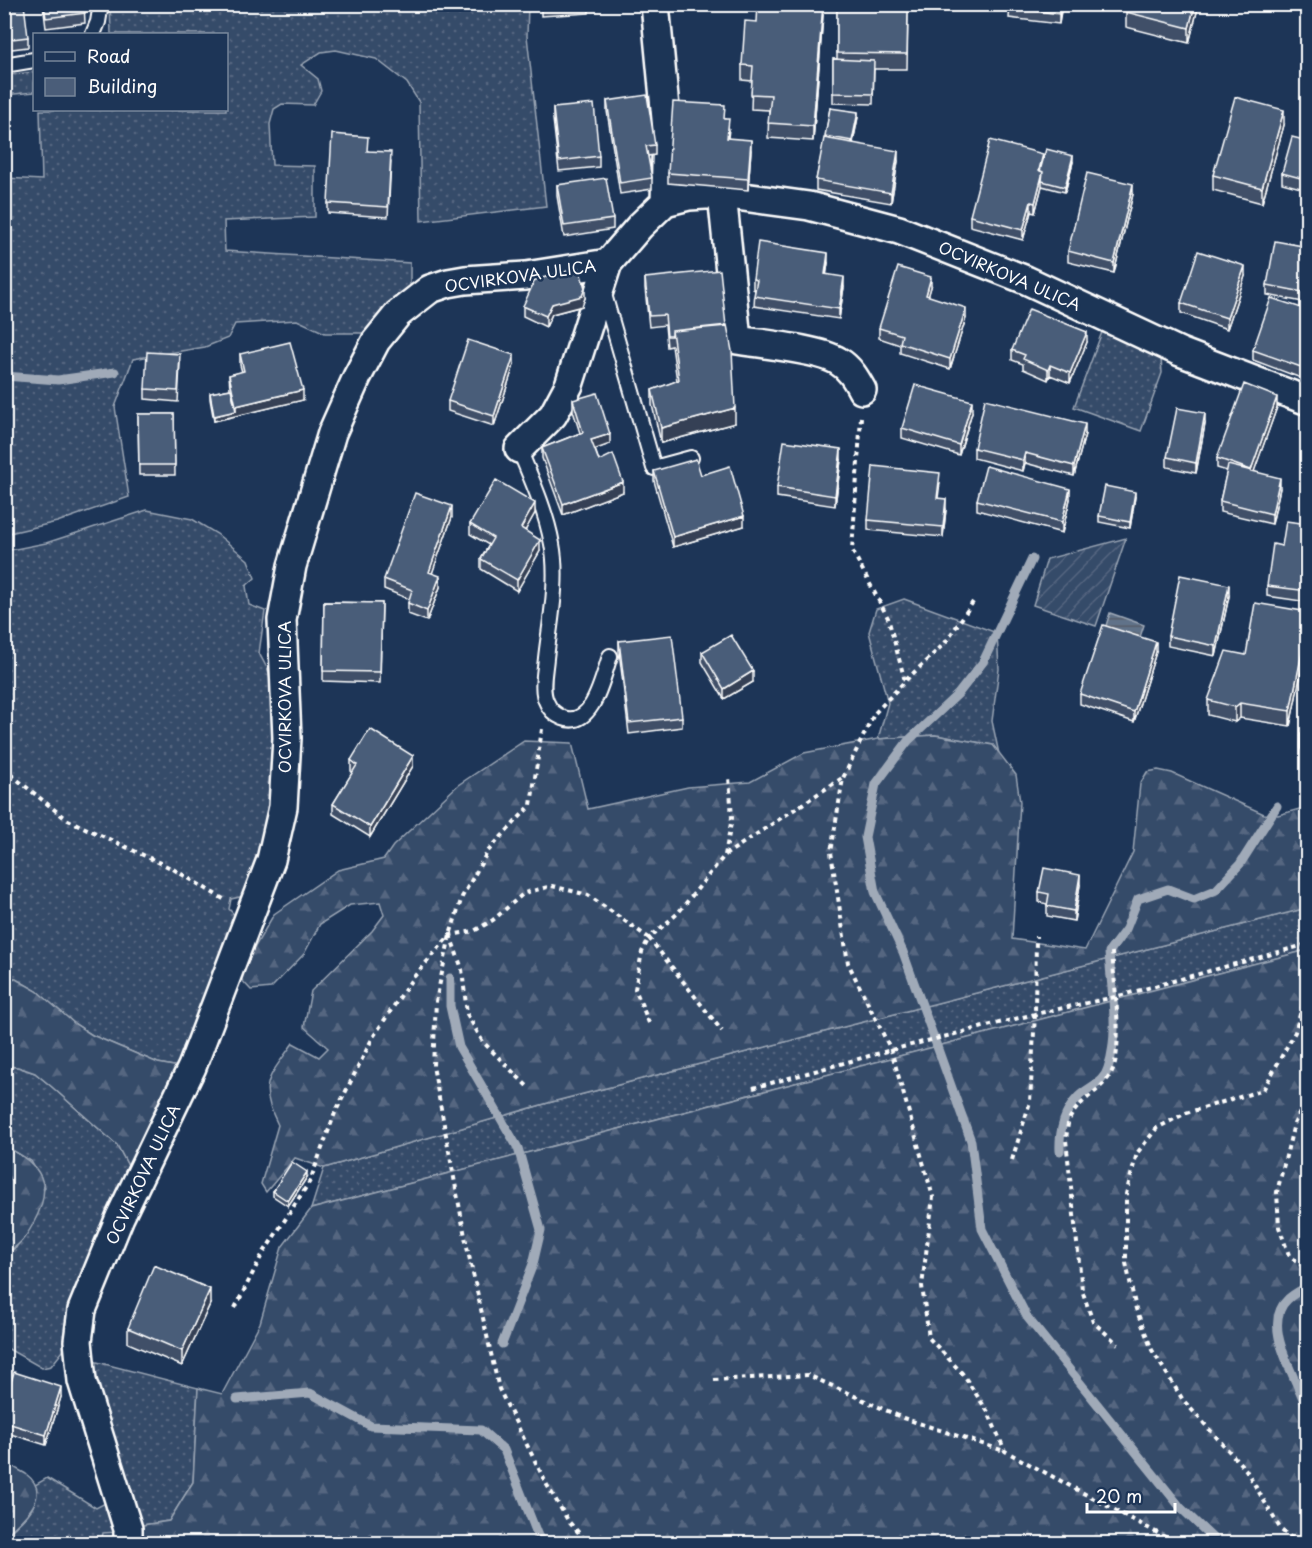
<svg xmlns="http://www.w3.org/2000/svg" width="1312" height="1548" font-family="'Playpen Sans',sans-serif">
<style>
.grass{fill:url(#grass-dots);stroke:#9aa5b4;stroke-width:1.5}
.forest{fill:url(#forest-firs);stroke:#9aa5b4;stroke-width:1.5}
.garden{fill:url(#garden-furrows);stroke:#9aa5b4;stroke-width:1.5}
.water{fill:url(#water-rules);stroke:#a0aab8;stroke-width:1.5}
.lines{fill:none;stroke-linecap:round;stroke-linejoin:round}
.stream{stroke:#a0aab8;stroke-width:9}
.lane-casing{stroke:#fff;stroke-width:18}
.street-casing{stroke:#fff;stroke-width:32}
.path{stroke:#fff;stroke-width:4;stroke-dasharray:4.5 4.5;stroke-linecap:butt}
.lane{stroke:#1d3557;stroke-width:14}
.street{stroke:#1d3557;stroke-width:27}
.wall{fill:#405068;stroke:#fff;stroke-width:1.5}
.shaded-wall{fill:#344155;stroke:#fff;stroke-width:1.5}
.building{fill:#4a5d79;stroke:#fff;stroke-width:1.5}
.labels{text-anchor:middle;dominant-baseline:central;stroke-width:5;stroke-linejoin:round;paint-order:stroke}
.street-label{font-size:16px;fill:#fff;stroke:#1d3557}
</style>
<defs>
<pattern id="grass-dots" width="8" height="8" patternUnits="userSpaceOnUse" patternTransform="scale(1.5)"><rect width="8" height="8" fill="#364b69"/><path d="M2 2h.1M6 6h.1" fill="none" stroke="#546680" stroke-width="1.8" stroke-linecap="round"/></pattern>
<pattern id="forest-firs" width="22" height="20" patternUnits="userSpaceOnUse" patternTransform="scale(1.5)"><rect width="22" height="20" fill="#364b69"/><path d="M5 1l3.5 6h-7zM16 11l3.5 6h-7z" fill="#546680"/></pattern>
<pattern id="garden-furrows" width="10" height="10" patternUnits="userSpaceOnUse" patternTransform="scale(1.5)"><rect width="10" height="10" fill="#364b69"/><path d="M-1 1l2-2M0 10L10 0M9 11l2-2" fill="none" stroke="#546680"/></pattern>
<pattern id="water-rules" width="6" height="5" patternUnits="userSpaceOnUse" patternTransform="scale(1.5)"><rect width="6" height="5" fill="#617289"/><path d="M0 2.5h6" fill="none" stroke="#555d67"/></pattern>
</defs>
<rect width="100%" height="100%" fill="#1d3557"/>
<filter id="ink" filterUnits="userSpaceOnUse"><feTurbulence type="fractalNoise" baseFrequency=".0167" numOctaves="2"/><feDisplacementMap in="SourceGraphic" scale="12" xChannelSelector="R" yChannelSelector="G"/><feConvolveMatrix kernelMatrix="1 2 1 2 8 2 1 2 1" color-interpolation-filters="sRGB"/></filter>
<g filter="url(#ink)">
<!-- grass -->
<path class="grass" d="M110 5H528L527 36 546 206 421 221 419 102 407 83 376 59 336 50 321 52 301 65 318 79 321 91 313 105 282 104 274 109 270 124 272 165 315 166V217L224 221 225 251 410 263V286L405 300 363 333H325L297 320 235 324 228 338 205 347 133 359 115 407 129 497 57 522 5 534V178L42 180 40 110H226V34H111Z
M34 72V92L5 95V75Z
M1105 324 1149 345 1161 358 1162 373 1141 431 1074 407Z
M147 510 192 519 217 534 248 560 255 578 246 586 249 605 265 611 259 653 268 670 276 696V792L249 895 231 899 229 909 240 921 184 1068 158 1063 92 1035 75 1024 37 991 5 973V551L46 543Z
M904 599 997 633 999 669 992 721 999 754 993 745 935 735 878 739 888 703 869 632 876 609Z
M1307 908V950L311 1209 324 1168 548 1103Z
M5 1066 18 1067 35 1073 52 1087 117 1145 132 1173 77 1297 63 1351 51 1366 42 1368 5 1347V1253L16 1248 45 1187 31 1161 5 1146Z
M93 1361 198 1388 193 1482 169 1521 136 1526 97 1383Z
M47 1478 96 1508 111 1500 119 1532 103 1533 101 1543 5 1544V1536C21 1521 41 1509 35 1485Z"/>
<!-- forest -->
<path class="forest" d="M935 735 993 745 1016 775 1020 802 1012 939 1085 950 1133 852 1140 784 1147 772 1158 770 1172 773 1264 814 1278 815 1307 807V908L548 1103 324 1168 295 1158 266 1192 261 1184 278 1125C257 1083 269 1078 293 1043L319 1057 328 1048 304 1027 311 991 372 931 384 915 380 902 350 905 320 924 304 954 271 988 251 990 238 976 274 914 338 870 384 859 393 846 458 785 524 741 572 743 588 809 688 787 750 782 804 753 878 739Z
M1307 950V1543L138 1544 136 1526 169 1521 193 1482 198 1388 222 1394 260 1323 282 1247 311 1209Z
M5 973 37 991 75 1024 92 1035 158 1063 184 1068 132 1173 117 1145 52 1087 35 1073 18 1067 5 1066Z
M4 1146C42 1164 55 1185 33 1224 26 1237 19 1247 5 1253Z
M5 1462C11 1466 19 1470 26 1474 55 1496 20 1521 5 1536Z"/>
<!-- garden -->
<path class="garden" d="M1126 538 1096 626 1033 605 1047 559Z"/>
<!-- water -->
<path class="water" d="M1110 613 1144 625 1137 646 1103 635Z"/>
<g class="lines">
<!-- stream -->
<path class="stream" d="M4 376 58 380 115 372
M1032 559 983 662 958 694 908 741 876 784 865 837 875 892 903 952 971 1141 982 1229 1027 1317 1181 1508 1219 1544
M450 978V1006L459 1047 518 1148 541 1230 533 1264 502 1344
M1060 1151C1059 1132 1064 1111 1079 1096 1090 1086 1104 1083 1108 1068 1120 1032 1111 989 1109 952L1126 929 1138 899 1168 889 1194 899 1216 890 1240 864 1277 806
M1308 1286C1301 1290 1293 1294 1288 1299 1258 1326 1301 1383 1308 1413
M237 1399 310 1393 371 1426 481 1430 504 1450 538 1536 544 1544"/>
<defs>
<path id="lane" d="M93 34 98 22 101 4
M4 65 34 60
M603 291 654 468 691 458
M519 449C532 480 546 511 552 544 559 581 550 622 546 658 545 671 540 691 547 703 550 711 556 715 563 718 593 729 603 676 610 656"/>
<path id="street" d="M655 4 667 129 665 202
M722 194 737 340C762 344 819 349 838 361 850 368 856 379 862 390
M519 449 553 415 569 385 608 263
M128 1544V1529L82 1381 78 1341 82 1310 120 1217 192 1067 271 860 283 807 287 738 282 620 292 566 332 433 357 377 376 341 398 314 430 289 448 283 465 280 526 276 608 263 640 226 665 202 689 196 722 194 809 206 899 230 1026 280 1180 352 1308 401"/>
</defs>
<!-- lane casing -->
<use href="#lane" class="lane-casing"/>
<!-- street casing -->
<use href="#street" class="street-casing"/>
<!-- path -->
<path class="path" d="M861 417 852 550 888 618 905 681
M973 602 945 643 905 681 874 714 843 778 831 852 848 963 891 1050 933 1197 922 1286 929 1338 962 1373 988 1412 1005 1451 1178 1544
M542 729 531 805 488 851 462 897 450 935 436 1001 433 1066 467 1247 499 1389 547 1485 569 1522 589 1544
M4 769 66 819 173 869 225 900
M725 855 732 818 729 777
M450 935 462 969 467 1014 483 1042 527 1086
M1112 952C1114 980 1123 1044 1113 1069 1105 1090 1081 1097 1070 1118 1067 1124 1067 1133 1066 1140L1082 1290 1093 1322 1118 1344
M649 1023 635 989 642 952 649 938 722 1031
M753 1088 891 1050 1035 1014 1115 997 1308 944
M1308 1096 1294 1124 1277 1192 1279 1227 1289 1255 1308 1270
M1012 1160 1030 1102 1035 1014 1036 936
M235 1308 261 1257 310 1181 335 1113 373 1037 412 979 450 935 474 931 493 920 524 893 552 886 588 895 649 938 677 914 725 855 842 778
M714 1380 808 1375 903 1418 1004 1451
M1300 1544 1281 1530 1246 1470 1183 1400 1152 1350 1136 1309 1126 1263V1194L1137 1153 1157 1128 1186 1113 1263 1090 1295 1032 1308 986"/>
<!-- lane -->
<use href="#lane" class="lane"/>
<!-- street -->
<use href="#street" class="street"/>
</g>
<!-- wall -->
<path class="wall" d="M4 4 28 37V47L4 50Z
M43 4H84L85 23 46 28Z
M541 4H589V13L541 16Z
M837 4 876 10 908 11 907 69H874L873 104 833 103V59H837Z
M1010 4H1062L1059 24 1009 18Z
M1199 4 1189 43 1126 27V12Z
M823 15 813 141 768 138 769 110 751 109 752 81 742 80V65L757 22Z
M607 101 655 145V155L648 156 652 178V189L620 194 607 111Z
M553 108 599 156V167L559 171 553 119Z
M830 108 858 117 853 143 898 161 891 203 816 190V180L825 138Z
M725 119 729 129 728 138 751 150 748 190 668 183V173Z
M1284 125 1262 203 1213 190V175Z
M1308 141V190L1282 183V173Z
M368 151 391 162 388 217 328 213V203Z
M1043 158 1073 162 1065 192 1042 186 1035 213 1031 212 1023 240 970 226V216Z
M557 185 613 219V229L564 237 557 196Z
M1133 194 1114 273 1068 262V251Z
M1308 247V303L1267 295V285Z
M828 263 826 275 844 287 839 319 754 306 755 290 753 289V279Z
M1245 276 1227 329 1181 313V303Z
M645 278 735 423 661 443 652 405V390L677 381 672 346 667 347 665 325 649 327 645 288Z
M931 287 928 296 966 318 950 369 900 353V345L879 338V328Z
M585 298 582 306 552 314 546 327 523 316V306Z
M1308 310V360L1301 378 1253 360V350Z
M1087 342 1070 383 1050 375 1048 380 1023 369V364L1012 360V350Z
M240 354 303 400 214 421 210 399V393L230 389 229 375 242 372 240 365Z
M180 364 178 402 145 399V389Z
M514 365 494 426 448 411V401Z
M573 400 610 444 595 449 599 461 623 492 563 515 542 458V448L580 433 573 411Z
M1277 407 1254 471 1280 488 1272 524 1220 512V501L1227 471 1217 468V458Z
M972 412 959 455 902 438V428Z
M138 414H174L175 475H139Z
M1205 424 1196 473 1167 467V457Z
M1085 434 1074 476 1025 463 1023 471 974 458V448Z
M841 460 835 506 777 497V487Z
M654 471 701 475 744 526 673 547 654 481Z
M940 483 938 498 946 509 943 537 868 530V520Z
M1135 497 1130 528 1099 522V516Z
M1070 499 1062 533 977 510V500Z
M535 513 525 531 540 551 517 591 481 569V559L489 545 470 534V524Z
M452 517 432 573 440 587 427 621 408 614V603L409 599 384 589V579Z
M1308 524V602L1267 596V586L1282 546Z
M1229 596 1216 656 1168 646V636Z
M324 602 382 603 380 683 323 681Z
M1308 612V639L1290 726 1240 718 1235 722 1208 715V700L1246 655Z
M619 641 682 717V727L629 734 619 651Z
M702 652 753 682 724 699 702 662Z
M1156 652 1134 722 1080 704V694Z
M1308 730V760L1301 749V734Z
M351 760 413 766 370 837 333 814V804L353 772 351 771Z
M1080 885 1074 921 1047 916V904L1039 902V892Z
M307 1177 288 1206 273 1196V1191Z
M210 1304 182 1366 128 1343V1328Z
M4 1391 8 1392 61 1397 46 1445 4 1432Z"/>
<!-- shaded-wall -->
<path class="shaded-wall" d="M823 4V15L813 141V126Z
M1060 4H1062L1059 24V14Z
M1195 4H1199L1189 43V28Z
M1284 110V125L1262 203V188Z
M858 112V117L852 146V141Z
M751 140V150L748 190V179Z
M898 151V161L891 203V193Z
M1073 156V162L1065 192V187Z
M1043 172V181H1042V186L1035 213V203Z
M1133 184V194L1114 273V263Z
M1031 202V212L1023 240V230Z
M828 253V263L825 284V274Z
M1245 266V276L1227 329V318Z
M844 277V287L839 319V309Z
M931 277V287L926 305V295Z
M585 288V298L582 306 552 314 546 327V316L552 304Z
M966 308V318L950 369V359Z
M1087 332V342L1070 383V373Z
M1308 350V360L1301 378V367Z
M514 355V365L494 426V416Z
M1050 365V375L1048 380V370Z
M303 390V400L214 421V416L236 411V406Z
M1277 397V407L1251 480V470Z
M972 401V412L959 455V445Z
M735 408V423L661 443V428Z
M1205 413V424L1196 473V463Z
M1085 424V434L1074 476V466Z
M610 434V444L591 451V440Z
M841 449V460L835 506V496Z
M1025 453V463L1023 471V460Z
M1280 478V488L1272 524V514Z
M623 482V492L563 515V504Z
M1070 489V499L1062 533V522Z
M1135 492V497L1130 528V522Z
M946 499V509L943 537V527Z
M535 503V513L521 538V528Z
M452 506V517L429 582V572Z
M744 516V526L673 547V537Z
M540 540V551L517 591V580Z
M440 576V587L427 621V611Z
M1229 585V596L1216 656V646Z
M1308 624V639L1290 726V711Z
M1156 642V652L1134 722V712Z
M753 671V682L724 699V689Z
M1240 703V718L1235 722V707Z
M413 756V766L370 837V827Z
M1080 875V885L1074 921V911Z
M307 1172V1177L288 1206V1201Z
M210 1289V1304L182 1366V1351Z
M61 1387V1397L46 1445V1435Z"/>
<!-- building -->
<path class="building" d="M24 4 28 37 4 40V5Z
M44 4H84L85 13 46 18Z
M541 4H564L541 6Z
M758 4H823L813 126 768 123 771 95 751 94 753 66 742 65 745 21 757 22Z
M837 4H876V10L908 11 907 54 837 53Z
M1010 4H1060L1059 14 1009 7Z
M1127 4H1195L1189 28 1126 12Z
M833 59 874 61 873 94 833 93Z
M647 95 655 145 646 146 652 178 620 183 607 101Z
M1235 97 1284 110 1262 188 1213 175Z
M673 102 725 105 724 119H729L727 138 751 140 748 179 668 173Z
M594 104 599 156 559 161 553 108Z
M830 108 858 112 852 141 825 136Z
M332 134 368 137 367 151 391 152 388 207 328 203Z
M1292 137 1308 141V180L1282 173Z
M824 138 898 151 891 193 816 180Z
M990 140 1043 154 1039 170 1043 172 1035 203 1031 202 1023 230 970 216Z
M1046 149 1073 156 1065 187 1042 181 1043 172 1040 171Z
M1087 173 1133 184 1114 263 1068 251Z
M606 178 613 219 564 226 557 185Z
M1275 241 1308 247V293L1267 285Z
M758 242 828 253 825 274 844 277 839 309 754 296 757 280 753 279Z
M1198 251 1245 266 1227 318 1181 303Z
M898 267 931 277 926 295 966 308 950 359 900 343 902 335 879 328Z
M579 268 585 288 582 296 552 304 546 316 523 306 535 280Z
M720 270 726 326 672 331V336H667L665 315 649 316 645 278Z
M1271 298 1308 310V350L1301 367 1253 350Z
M1029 309 1087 332 1070 373 1050 365 1048 370 1023 359 1025 355 1012 350Z
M727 325 732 351 735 408 661 428 652 390 679 380 672 331Z
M468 340 514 355 494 416 448 401Z
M290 342 303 390 236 406 229 375 244 371 240 354Z
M147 352 180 354 178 391 145 389Z
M1244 384 1277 397 1251 470 1217 458Z
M915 385 972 401 959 445 902 428Z
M231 389 236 411 214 416 210 393Z
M597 393 610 434 591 440 599 461 613 454 623 482 563 504 542 448 583 432 573 400Z
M985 399 1085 424 1074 466 1025 453 1023 460 974 448Z
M1177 408 1205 413 1196 463 1167 457Z
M138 414H174L175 465H139Z
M784 441 841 449 835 496 777 487Z
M696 459 701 475 730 466 744 516 673 537 654 471Z
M1228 465 1280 478 1272 514 1220 501Z
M873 466 940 473 937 498 946 499 943 527 868 520Z
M986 466 1070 489 1062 522 977 500Z
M496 480 535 503 521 528 540 540 517 580 481 559 493 538 470 524Z
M1105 486 1135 492 1130 522 1099 516Z
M415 493 452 506 429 572 440 576 427 611 408 603 412 590 384 579Z
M1286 521 1308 524V591L1267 586 1273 544 1282 546Z
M1180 575 1229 585 1216 646 1168 636Z
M324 602 382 603 380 672 323 671Z
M1255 603 1308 612V624L1290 711 1240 703 1235 707 1208 700 1226 651 1246 655Z
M1103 625 1156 642 1134 712 1080 694Z
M672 635 682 717 629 723 619 641Z
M731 635 753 671 724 689 702 652Z
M370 729 413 756 370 827 333 804 357 765 351 760Z
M1308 730V745L1301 734Z
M1044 868 1080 875 1074 911 1047 906 1049 894 1039 892Z
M292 1162 307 1172 288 1201 273 1191Z
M154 1265 210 1289 182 1351 128 1328Z
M14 1372 61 1387 46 1435 4 1422V1391L8 1392Z"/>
</g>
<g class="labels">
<!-- street labels -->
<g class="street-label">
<text transform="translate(520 275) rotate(-8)">OCVIRKOVA ULICA</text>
<text transform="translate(1010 275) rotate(23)">OCVIRKOVA ULICA</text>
<text transform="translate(284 697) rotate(-90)">OCVIRKOVA ULICA</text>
<text transform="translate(142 1174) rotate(-65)">OCVIRKOVA ULICA</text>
</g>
</g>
<!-- margin -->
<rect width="1312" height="1548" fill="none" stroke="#1d3557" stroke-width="24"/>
<rect x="12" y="12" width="1288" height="1524" fill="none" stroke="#fff" stroke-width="2" filter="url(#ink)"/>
<!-- legend -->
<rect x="33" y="33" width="195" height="78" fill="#1d3557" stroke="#77869a" stroke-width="1.5"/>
<rect x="45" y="52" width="30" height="9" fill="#1d3557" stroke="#77869a" stroke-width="1.5"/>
<text x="87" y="63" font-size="18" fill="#ffffff">Road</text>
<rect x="45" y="78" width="30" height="18" fill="#4a5d79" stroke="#77869a" stroke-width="1.5"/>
<text x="87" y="93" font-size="18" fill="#ffffff">Building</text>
<!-- scale -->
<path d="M1087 1503v9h88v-9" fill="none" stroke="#ffffff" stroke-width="3"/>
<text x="1096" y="1503" font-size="18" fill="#ffffff" stroke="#1d3557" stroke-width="4.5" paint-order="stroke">20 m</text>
</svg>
